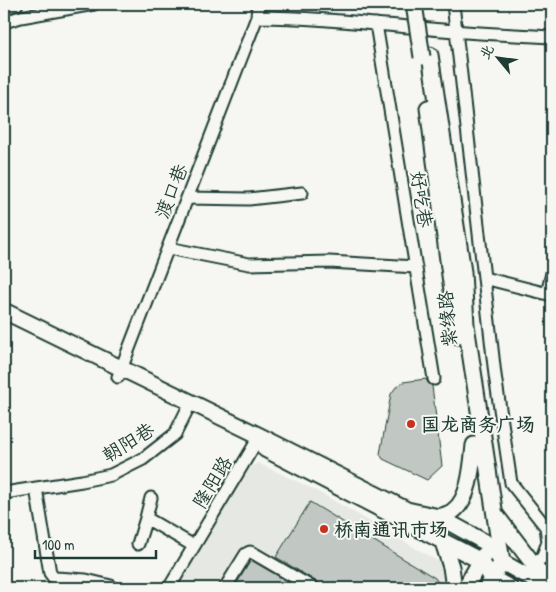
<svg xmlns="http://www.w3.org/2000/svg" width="556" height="592" font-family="'Patrick Hand','LXGW WenKai TC',sans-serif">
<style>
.built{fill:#e6e8e4}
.building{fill:#c1c8c3;stroke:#1f3d34}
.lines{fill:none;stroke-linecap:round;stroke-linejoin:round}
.minor-casing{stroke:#1f3d34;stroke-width:15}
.major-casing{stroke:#1f3d34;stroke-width:19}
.minor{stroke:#f6f6f2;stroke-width:11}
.major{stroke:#f6f6f2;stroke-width:15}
.major-bridge-casing{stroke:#1f3d34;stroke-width:19;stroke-linecap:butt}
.major-bridge{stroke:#f6f6f2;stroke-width:15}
.poi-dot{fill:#c8321e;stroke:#f6f6f2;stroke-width:2}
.labels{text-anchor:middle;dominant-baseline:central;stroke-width:4;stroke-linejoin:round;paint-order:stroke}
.street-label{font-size:19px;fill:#1f3d34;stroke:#f6f6f2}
.poi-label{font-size:19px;font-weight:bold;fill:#1f3d34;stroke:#f6f6f2;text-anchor:start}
</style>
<rect width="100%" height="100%" fill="#f6f6f2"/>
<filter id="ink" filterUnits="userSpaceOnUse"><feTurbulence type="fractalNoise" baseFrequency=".02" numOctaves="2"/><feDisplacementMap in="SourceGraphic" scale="10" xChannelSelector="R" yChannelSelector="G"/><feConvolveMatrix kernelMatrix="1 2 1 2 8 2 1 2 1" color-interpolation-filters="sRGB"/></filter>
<g filter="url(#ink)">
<!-- built -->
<path class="built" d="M258 463 317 491 441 563 444 588H177L247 469Z"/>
<!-- building -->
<path class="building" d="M426 379 428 383 432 386 442 466 427 480 383 459 380 454 391 394 396 387 403 382Z
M310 502 435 578 442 588H320V585L317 582 276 557Z
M251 560 299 588H234Z"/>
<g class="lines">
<defs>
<path id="minor" d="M453 4 495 375 511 483 546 527 548 542 542 558 533 564
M4 8 17 4
M257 17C322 17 388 26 454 31 486 34 519 35 552 37
M4 22 21 17 94 4
M376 24 434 379
M187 198 249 199 302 193
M168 248 249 264 329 262 416 267
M484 278 552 295
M547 294 552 273
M118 377 257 17 258 4
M36 488 50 573 53 577 56 578 86 580 111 586 113 588
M4 493 82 481 111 475 143 459 175 434 191 402
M146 518 194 546
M138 544 146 518 151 498
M169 588 255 444
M225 588 246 554 250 552 253 553 313 588"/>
<path id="major" d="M430 55 463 272 466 325 502 562 486 588
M428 108 458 336
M4 311 260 436 407 510 439 517 490 545 502 562 548 588
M265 449 481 561 492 578 510 588
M495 514 551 587
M439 517C444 515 450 514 453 511 470 499 472 464 474 445
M443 542 451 567 454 588
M465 588 484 555"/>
</defs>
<!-- minor casing -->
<use href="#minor" class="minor-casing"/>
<!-- major casing -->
<use href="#major" class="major-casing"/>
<!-- minor -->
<use href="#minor" class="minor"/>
<!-- major -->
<use href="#major" class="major"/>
<defs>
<path id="major-bridge" d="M414 4 422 57"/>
</defs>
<!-- major-bridge casing -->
<use href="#major-bridge" class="major-bridge-casing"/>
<!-- major-bridge -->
<use href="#major-bridge" class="major-bridge"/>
</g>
</g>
<!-- markers -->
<g class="poi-dot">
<circle cx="411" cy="424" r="5"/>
<circle cx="324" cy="529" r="5"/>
</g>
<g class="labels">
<!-- street labels -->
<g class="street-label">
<text transform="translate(171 191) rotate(-69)">渡口巷</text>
<text transform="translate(422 199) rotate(81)">好吃巷</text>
<text transform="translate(447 319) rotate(-95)">紫缘路</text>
<text transform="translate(128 442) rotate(-31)">朝阳巷</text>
<text transform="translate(212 482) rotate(-59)">隆阳路</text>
</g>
<!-- poi labels -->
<g class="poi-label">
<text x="421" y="424">国龙商务广场</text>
<text x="334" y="529">桥南通讯市场</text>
</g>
</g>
<!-- margin -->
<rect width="556" height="592" fill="none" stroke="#f6f6f2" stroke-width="20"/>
<rect x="10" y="10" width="536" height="572" fill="none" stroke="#1f3d34" stroke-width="2" filter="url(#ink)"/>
<!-- north arrow -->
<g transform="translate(498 58) rotate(299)" stroke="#f6f6f2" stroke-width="4" paint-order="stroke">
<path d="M0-4L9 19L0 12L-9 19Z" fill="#1f3d34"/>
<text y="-8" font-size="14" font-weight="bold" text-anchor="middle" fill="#1f3d34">北</text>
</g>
<!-- scale -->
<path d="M35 550v8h121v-8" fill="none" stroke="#1f3d34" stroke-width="2.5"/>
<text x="42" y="550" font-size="15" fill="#1f3d34" stroke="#f6f6f2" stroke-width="4" paint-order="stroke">100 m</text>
</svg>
